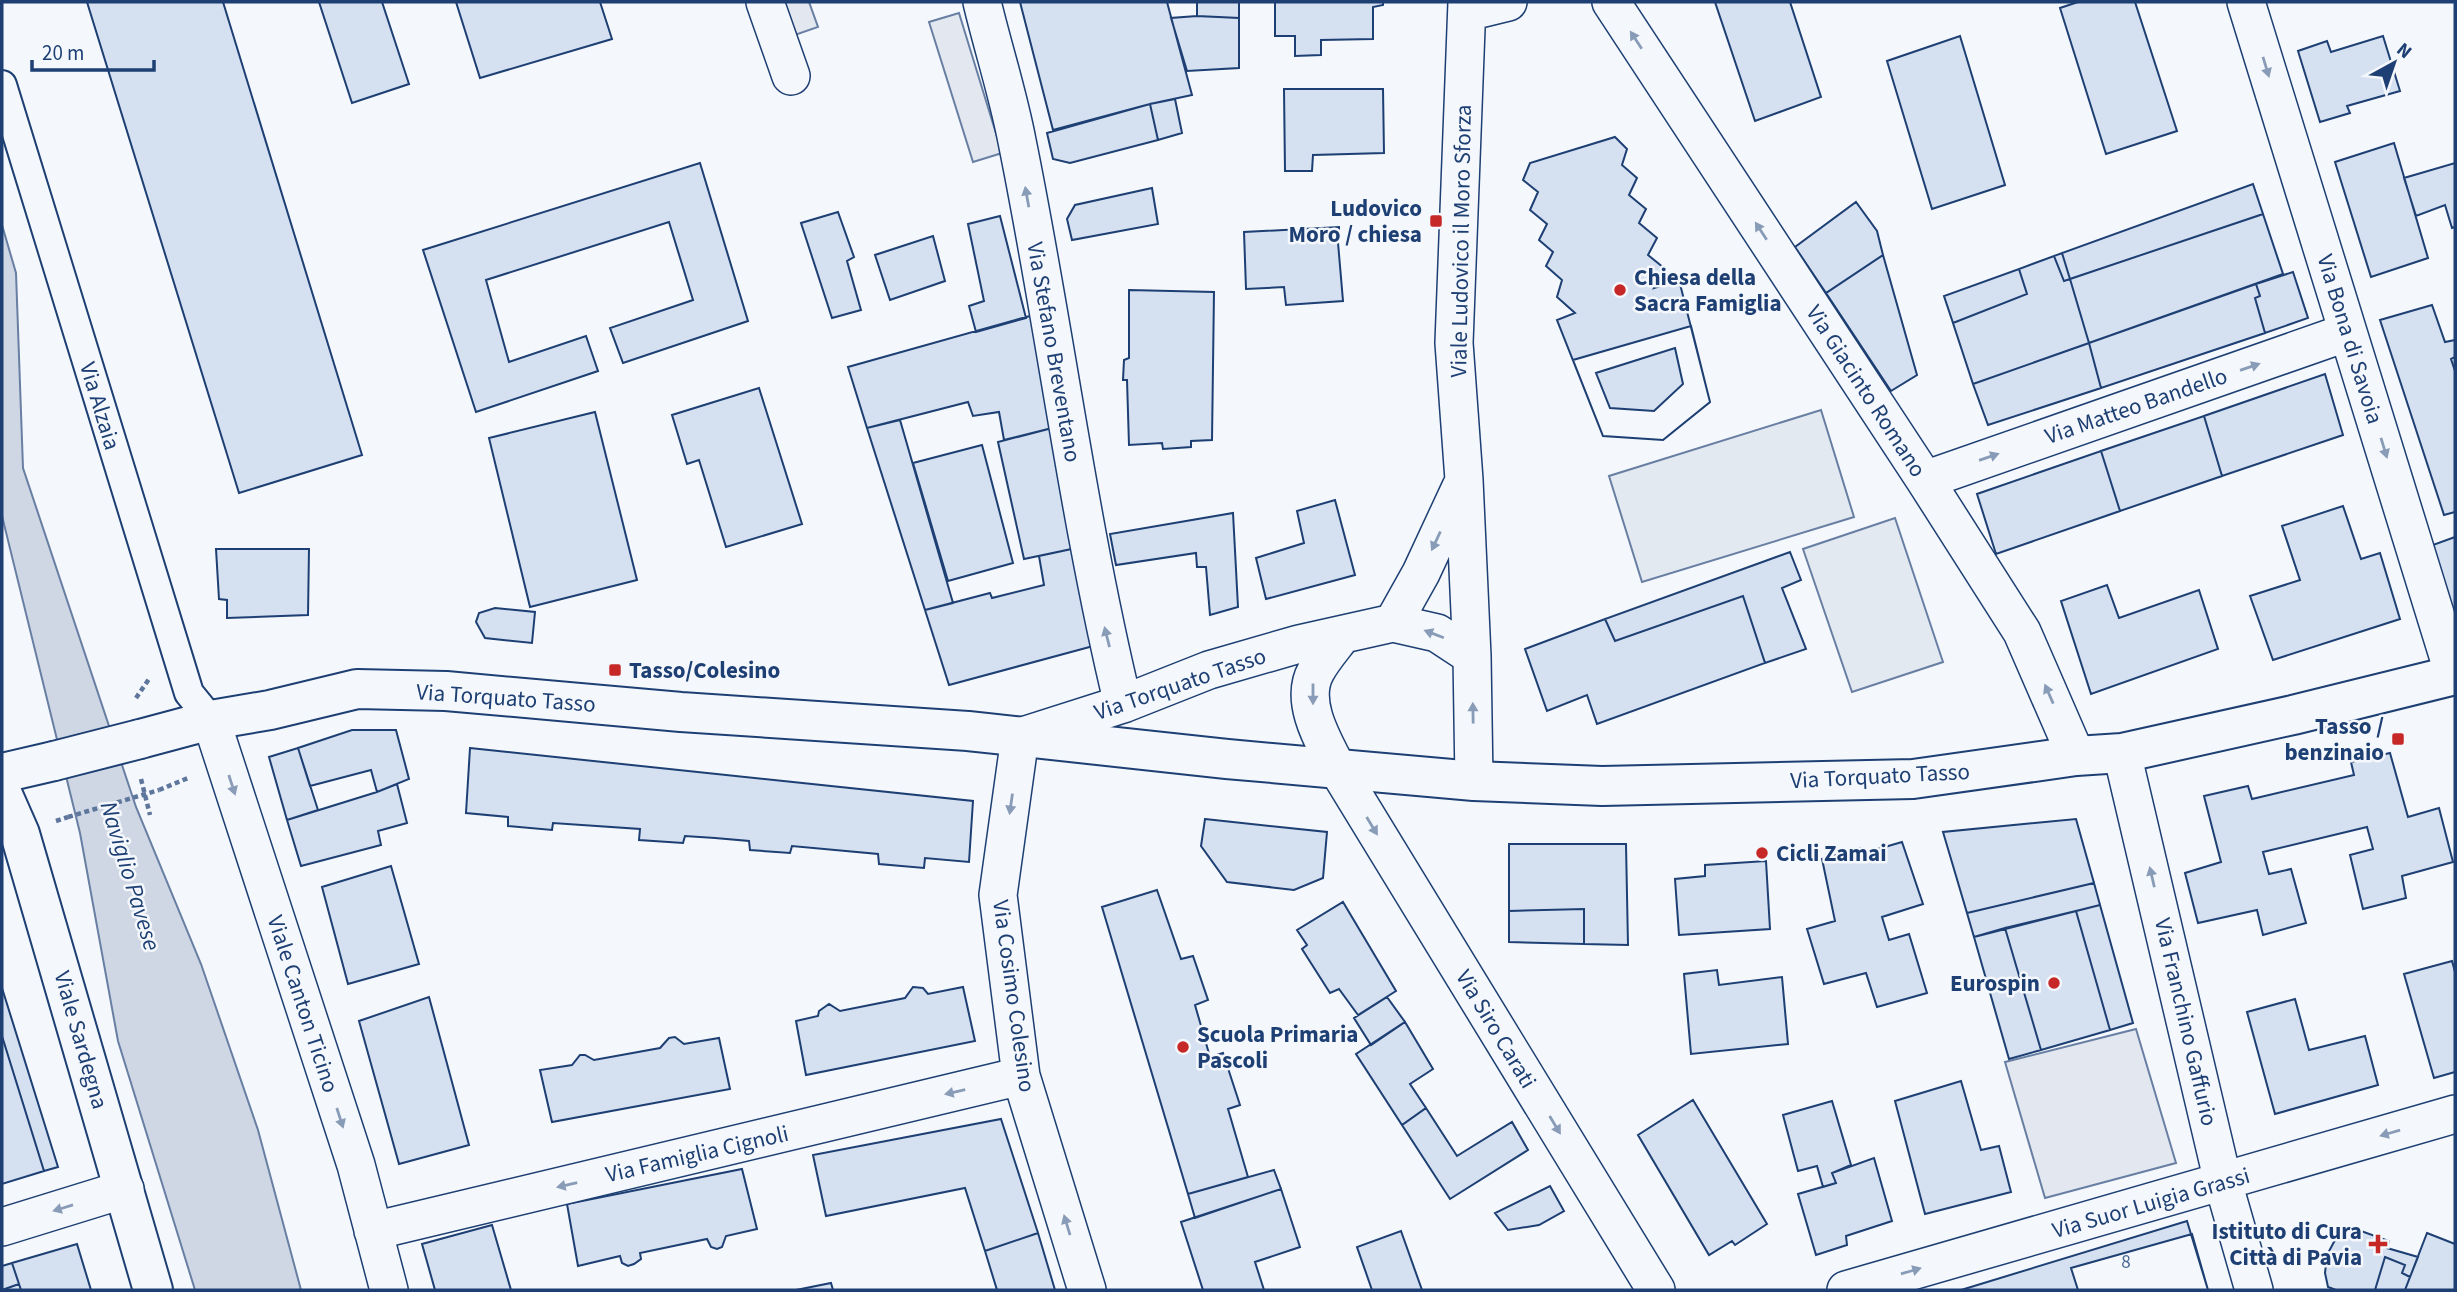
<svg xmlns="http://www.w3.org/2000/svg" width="2457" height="1292" font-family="'Source Sans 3',sans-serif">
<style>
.green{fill:#e3e9f0;stroke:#687fa3;stroke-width:2}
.parking{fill:#e3e8f0;stroke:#687fa3;stroke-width:2}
.water{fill:#cfd7e4;stroke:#687fa3;stroke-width:2}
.building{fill:#d5e0f0;stroke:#1d3f73;stroke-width:2;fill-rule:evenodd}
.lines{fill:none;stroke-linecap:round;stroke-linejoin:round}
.pedestrian-casing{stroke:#1d3f73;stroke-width:32}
.minor-casing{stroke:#1d3f73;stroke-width:40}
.tertiary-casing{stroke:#1d3f73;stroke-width:42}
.path{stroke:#5e769c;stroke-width:4.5;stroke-dasharray:5 3.5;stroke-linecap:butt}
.pedestrian{stroke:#f4f7fb;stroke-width:28}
.minor{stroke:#f4f7fb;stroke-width:37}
.tertiary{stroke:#f4f7fb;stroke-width:38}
.tertiary-bridge-casing{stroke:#1d3f73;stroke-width:42;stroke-linecap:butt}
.path-bridge{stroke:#5e769c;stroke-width:4.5;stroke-dasharray:5 3.5;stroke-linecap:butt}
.tertiary-bridge{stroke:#f4f7fb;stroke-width:38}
.oneway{fill:#889bb7}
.poi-dot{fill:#c62828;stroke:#f4f7fb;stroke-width:2.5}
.labels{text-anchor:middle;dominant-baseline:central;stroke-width:5;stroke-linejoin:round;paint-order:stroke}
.number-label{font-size:19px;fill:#4b6792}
.poi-label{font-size:23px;font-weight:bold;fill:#1d3f73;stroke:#f4f7fb;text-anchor:end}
.street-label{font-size:23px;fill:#1d3f73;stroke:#f4f7fb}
.water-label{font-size:24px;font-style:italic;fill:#1d3f73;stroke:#f4f7fb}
</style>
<rect width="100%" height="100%" fill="#f4f7fb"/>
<!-- green -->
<path class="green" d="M1821 410 1854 517 1642 582 1609 476Z
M1895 518 1943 662 1852 692 1803 549Z"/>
<!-- parking -->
<path class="parking" d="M776 2H809L818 27 789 37Z
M959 13 1002 153 973 162 929 22Z
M2136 1029 2176 1163 2045 1198 2005 1062Z"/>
<!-- water -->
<path class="water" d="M2 225 16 273 23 468 136 807 201 964 258 1130 301 1290H195L118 1041 80 833 2 516Z"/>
<!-- building -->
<path class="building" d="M87 2H223L362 455 239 493Z
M319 2H382L409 84 352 103Z
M456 2H600L612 39 480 78Z
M1020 2H1167L1192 95 1150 104 1053 130Z
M1197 2H1239V18L1197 16Z
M1275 2H1383V5L1373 7V39L1321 40V55L1295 56V36H1275Z
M1715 2H1790L1821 97 1755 121Z
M2078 2H2135L2177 131 2106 154 2060 8Z
M1197 16 1239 18V68L1187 71 1171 18Z
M1960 36 2005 185 1932 209 1887 61Z
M2383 36 2400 91 2347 106 2350 113 2320 122 2298 51 2327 41 2331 52Z
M1284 89H1383L1384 153 1313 155 1312 171H1285Z
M1175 99 1182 133 1158 140 1150 104Z
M1150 104 1158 140 1070 163 1053 159 1047 133Z
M1615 137 1627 149 1622 165 1637 178 1629 195 1646 209 1639 223 1657 238 1648 255 1664 268 1654 288 1679 280 1710 402 1663 440 1603 436 1557 320 1575 313 1557 297 1562 280 1546 266 1553 252 1539 240 1547 224 1530 210 1538 192 1523 180 1530 163Z
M2394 143 2428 258 2371 277 2335 162Z
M700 163 748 321 623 363 610 328 693 300 669 222 486 280 509 362 586 336 598 371 476 412 423 250Z
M2455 163V227L2452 228 2445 205 2416 216 2404 178Z
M2253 184 2263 214 2070 279 2062 253Z
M1152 188 1158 224 1072 240 1067 219 1075 205Z
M1856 202 1877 231 1883 255 1826 293 1795 247Z
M838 212 854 257 847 261 861 310 832 318 801 223Z
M2263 214 2283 274 2089 343 2070 279Z
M1000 216 1026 318 976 332 969 306 984 301 968 224Z
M1339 227V230L1337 231 1343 301 1286 305 1284 287 1246 289 1244 232Z
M933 236 945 281 890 300 875 255Z
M2062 253 2070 279 2064 281 2054 256Z
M1883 255 1917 375 1891 391 1826 293Z
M2054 256 2064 281 2070 279 2089 343 1973 384 1953 323 2027 294 2019 269Z
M2019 269 2027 294 1953 323 1944 296Z
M2293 272 2308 318 2265 333 2255 298 2260 296 2256 284Z
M2256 284 2260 296 2255 298 2265 333 2101 388 2089 343Z
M1129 290 1214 292 1212 440 1191 441V447L1163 449 1162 443 1129 445 1127 380H1123L1124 360 1129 358Z
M2432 305 2445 342 2455 340V357L2451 359 2455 371V512L2444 515 2380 320Z
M1037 314 1060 426 1004 440 999 412 973 416 968 402 867 428 848 367Z
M1691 326 1710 402 1663 440 1603 436 1573 360ZM1675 348 1683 384 1654 411 1610 408 1596 373Z
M2089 343 2101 388 1988 425 1973 384Z
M2325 374 2343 435 2222 476 2204 416Z
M759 388 802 524 726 547 699 460 687 464 672 415Z
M595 412 637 580 530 607 489 438Z
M2204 416 2222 476 2120 511 2101 451Z
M900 420 953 603 925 610 867 428Z
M1060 426 1081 547 1024 559 998 442Z
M982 445 1013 563 948 581 913 463Z
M2101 451 2120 511 1996 554 1977 494Z
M1335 500 1355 575 1266 599 1256 558 1304 543 1297 511Z
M2343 506 2361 559 2380 553 2400 619 2273 660 2250 596 2300 580 2282 526Z
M1233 513 1238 607 1210 615 1206 567H1197L1196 553 1116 565 1110 534Z
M2455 537V609L2449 611 2430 546Z
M1081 547 1097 645 949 685 925 610 990 593 992 598 1044 585 1039 556Z
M216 549H309L308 615 227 618V600L219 599Z
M1790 552 1801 580 1782 588 1806 649 1765 663 1743 596 1615 641 1605 619Z
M2107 585 2119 618 2199 590 2218 649 2091 694 2061 601Z
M1743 596 1765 663 1597 724 1587 695 1547 711 1525 649 1605 619 1615 641Z
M495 608 535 612 532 643 485 638 476 622 479 613Z
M352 730H396L409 779 377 792 371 770 310 786 298 748Z
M298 748 318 810 287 820 269 757Z
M470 748 973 801 969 862 925 858 924 868 879 864 878 854 792 846 790 853 750 850 749 841 715 838 685 836 683 843 639 840 640 829 553 823 552 830 508 826V817L466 813Z
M2390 753 2408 817 2439 808 2453 862 2402 876 2406 898 2363 909 2350 855 2373 849 2367 827 2263 852 2269 874 2291 869 2306 923 2263 935 2257 910 2198 923 2185 873 2221 862 2204 796 2248 786 2252 799 2354 775 2351 762Z
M397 784 407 823 378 831 381 845 301 866 287 820 377 792Z
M1205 819 1327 832 1323 878 1294 890 1227 882 1201 846Z
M2076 819 2094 883 1967 913 1943 832Z
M1902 842 1923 904 1882 917 1889 940 1909 934 1927 993 1877 1007 1866 973 1824 984 1807 929 1835 921 1822 859 1861 848 1864 853Z
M1509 844H1626L1628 945 1584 944V909L1509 911Z
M1766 861 1770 929 1679 935 1675 879 1705 876V865Z
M391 866 419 964 348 984 322 887Z
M2094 883 2100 905 1974 937 1967 913Z
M1157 890 1181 959 1193 956 1208 1000 1195 1005 1210 1057 1223 1053 1240 1105 1228 1109 1248 1177 1188 1194 1102 907Z
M1343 902 1396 991 1358 1015 1339 989 1330 993 1302 949 1307 945 1297 930Z
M2100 905 2133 1023 2110 1030 2076 911Z
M1584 909V944L1509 942V911Z
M2076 911 2110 1030 2041 1050 2005 928Z
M2005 928 2041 1050 2009 1059 1974 937Z
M2452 961 2455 972V1072L2434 1078 2404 974Z
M1717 970 1719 985 1782 977 1788 1044 1691 1054 1684 974Z
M913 987 923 988 928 994 963 987 975 1041 806 1075 796 1021 818 1016 819 1011 829 1004 840 1011 905 998Z
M2 988 58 1167 44 1171 2 1036Z
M429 997 469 1145 399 1164 359 1021Z
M1387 997 1405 1022 1371 1045 1354 1018Z
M2295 999 2309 1050 2365 1036 2378 1085 2275 1114 2247 1012Z
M1405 1022 1433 1069 1410 1084 1426 1108 1402 1125 1356 1054Z
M2 1036 44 1171 2 1184Z
M675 1037 684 1044 719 1038 730 1089 552 1122 540 1070 572 1065 580 1055H585L594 1060 660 1048 669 1038Z
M1961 1081 1981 1150 1999 1146 2011 1192 1925 1214 1895 1101Z
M1693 1100 1767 1224 1735 1245 1732 1241 1709 1255 1638 1135Z
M1832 1101 1851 1165 1832 1173 1836 1183 1823 1187 1817 1166 1798 1171 1783 1115Z
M1426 1108 1457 1156 1512 1122 1528 1150 1450 1199 1402 1125Z
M1001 1119 1038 1233 985 1251 965 1188 826 1216 813 1155Z
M1874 1158 1892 1221 1846 1236 1847 1245 1816 1255 1798 1194 1836 1183 1832 1173Z
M742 1169 757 1229 726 1236 722 1247 717 1249 711 1247 707 1239 640 1253 641 1259 634 1264 628 1266 622 1263 620 1256 578 1266 567 1204Z
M1274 1170 1281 1189 1195 1218 1188 1194Z
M1550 1186 1564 1211 1539 1225 1508 1230 1495 1213Z
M1281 1189 1300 1247 1255 1262 1264 1290H1203L1181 1222Z
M2187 1221 2208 1290H1961Z
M492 1225 511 1290H435L422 1244Z
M2350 1227 2389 1241 2387 1248 2418 1257 2410 1277 2402 1273 2405 1265 2385 1257 2375 1290H2336L2328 1287 2325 1273 2327 1255 2335 1240Z
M1401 1231 1422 1290H1372L1357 1247Z
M1038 1233 1055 1290H997L985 1251Z
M2427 1233 2455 1244V1290H2405Z
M2192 1234 2208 1290H2078L2071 1268Z
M77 1244 91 1290H21L12 1263Z
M2385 1257 2405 1265 2402 1273 2410 1277 2405 1290H2375Z
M12 1263 19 1284 2 1290V1266Z
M831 1283 833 1290H796Z
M19 1284 21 1290H2Z"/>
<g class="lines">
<defs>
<path id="pedestrian" d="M2 85 189 693 211 720"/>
<path id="minor" d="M765 2 791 76
M982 2C993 48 1008 94 1017 141 1055 328 1078 518 1123 704
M1467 2 1454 343 1464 480 1472 656 1474 781
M1611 2 1925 480 2022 632 2076 756
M2246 2 2454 675
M1467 12 1508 2
M1925 480 2348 332
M1393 623 1421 573 1461 487
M1342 635C1333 647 1323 658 1316 671 1299 701 1323 741 1337 768L1656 1290
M211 720 356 1165 389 1290
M2122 753 2223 1182 2254 1290
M2 1227 125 1189
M373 1231 1021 1076
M1087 1290 1021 1076 998 895 1020 737 1123 704 1209 670 1299 644 1393 623 1437 633 1472 656
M1846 1290 2455 1114"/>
<path id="tertiary" d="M140 739 211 720 270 710 357 689 446 691 681 712 968 731 1227 759 1474 781 1602 786 1913 779 2076 756 2122 753 2293 715 2455 675
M2 773 54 761
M2 793 20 834 153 1290"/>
</defs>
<!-- pedestrian casing -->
<use href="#pedestrian" class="pedestrian-casing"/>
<!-- minor casing -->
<use href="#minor" class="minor-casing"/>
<!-- tertiary casing -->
<use href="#tertiary" class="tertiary-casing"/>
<!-- path -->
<path class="path" d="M136 698 149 679
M141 779 150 815
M159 790 188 778
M56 821 68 817"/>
<!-- pedestrian -->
<use href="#pedestrian" class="pedestrian"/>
<!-- minor -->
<use href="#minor" class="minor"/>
<!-- tertiary -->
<use href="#tertiary" class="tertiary"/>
<defs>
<path id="tertiary-bridge" d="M54 761 140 739"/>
</defs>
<!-- tertiary-bridge casing -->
<use href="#tertiary-bridge" class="tertiary-bridge-casing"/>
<!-- path-bridge -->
<path class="path-bridge" d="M68 817 159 790"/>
<!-- tertiary-bridge -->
<use href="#tertiary-bridge" class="tertiary-bridge"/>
</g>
<!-- one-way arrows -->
<defs><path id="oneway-solid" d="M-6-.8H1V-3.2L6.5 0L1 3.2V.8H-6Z" transform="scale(1.75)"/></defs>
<g class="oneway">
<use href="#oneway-solid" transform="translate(1636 40) rotate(-123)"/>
<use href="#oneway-solid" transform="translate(2266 67) rotate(73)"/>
<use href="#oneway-solid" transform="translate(1027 197) rotate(-100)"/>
<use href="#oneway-solid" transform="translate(1761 231) rotate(-123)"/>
<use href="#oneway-solid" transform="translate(2250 367) rotate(-19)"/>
<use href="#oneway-solid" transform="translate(2384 448) rotate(73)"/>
<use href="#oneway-solid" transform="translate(1989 457) rotate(-19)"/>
<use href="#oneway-solid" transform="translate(1436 541) rotate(115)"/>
<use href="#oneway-solid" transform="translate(1434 634) rotate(-159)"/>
<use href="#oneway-solid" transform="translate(1107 637) rotate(-104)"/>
<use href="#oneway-solid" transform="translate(1313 694) rotate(90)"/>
<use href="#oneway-solid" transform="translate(2049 694) rotate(-114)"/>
<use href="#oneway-solid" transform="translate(1473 713) rotate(-91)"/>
<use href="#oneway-solid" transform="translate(232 785) rotate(72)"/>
<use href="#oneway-solid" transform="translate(1011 804) rotate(98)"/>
<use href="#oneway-solid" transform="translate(1372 826) rotate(59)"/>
<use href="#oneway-solid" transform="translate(2152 877) rotate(-103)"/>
<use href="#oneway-solid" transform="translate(955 1092) rotate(167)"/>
<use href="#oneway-solid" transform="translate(340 1118) rotate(72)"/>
<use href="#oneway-solid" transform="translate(1555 1125) rotate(59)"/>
<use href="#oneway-solid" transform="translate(2390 1133) rotate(164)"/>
<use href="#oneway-solid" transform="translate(567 1185) rotate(167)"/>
<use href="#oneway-solid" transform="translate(63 1208) rotate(163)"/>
<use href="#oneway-solid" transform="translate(1067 1225) rotate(-107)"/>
<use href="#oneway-solid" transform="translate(1911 1271) rotate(-16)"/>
</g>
<!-- markers -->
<g class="poi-dot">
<rect x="1429" y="214" width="14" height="14" rx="3.5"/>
<circle cx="1620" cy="290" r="7"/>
<rect x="608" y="663" width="14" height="14" rx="3.5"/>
<rect x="2391" y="732" width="14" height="14" rx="3.5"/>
<circle cx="1762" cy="853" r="7"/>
<circle cx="2054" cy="983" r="7"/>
<circle cx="1183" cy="1047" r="7"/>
<path d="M2374.5 1233.5h7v7h7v7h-7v7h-7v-7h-7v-7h7z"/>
</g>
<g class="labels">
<!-- number labels -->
<g class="number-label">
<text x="2126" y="1262">8</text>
</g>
<!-- poi labels -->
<g class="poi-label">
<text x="1422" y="208">Ludovico<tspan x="1422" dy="26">Moro / chiesa</tspan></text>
<text x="1634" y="277" text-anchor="start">Chiesa della<tspan x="1634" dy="26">Sacra Famiglia</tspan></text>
<text x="629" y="670" text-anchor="start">Tasso/Colesino</text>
<text x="2384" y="726">Tasso /<tspan x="2384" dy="26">benzinaio</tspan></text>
<text x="1776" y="853" text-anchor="start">Cicli Zamai</text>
<text x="2040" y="983">Eurospin</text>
<text x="1197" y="1034" text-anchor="start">Scuola Primaria<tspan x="1197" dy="26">Pascoli</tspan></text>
<text x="2362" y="1231">Istituto di Cura<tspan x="2362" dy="26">Città di Pavia</tspan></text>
</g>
<!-- street labels -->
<g class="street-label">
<text transform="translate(1461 241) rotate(-89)">Viale Ludovico il Moro Sforza</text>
<text transform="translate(2350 339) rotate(73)">Via Bona di Savoia</text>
<text transform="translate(1054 352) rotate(80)">Via Stefano Breventano</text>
<text transform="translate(1866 391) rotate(57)">Via Giacinto Romano</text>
<text transform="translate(100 406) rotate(73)">Via Alzaia</text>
<text transform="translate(2136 406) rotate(-19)">Via Matteo Bandello</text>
<text transform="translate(1180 684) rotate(-19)">Via Torquato Tasso</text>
<text transform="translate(506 698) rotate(4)">Via Torquato Tasso</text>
<text transform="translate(1880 776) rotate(-3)">Via Torquato Tasso</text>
<text transform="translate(1014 996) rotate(82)">Via Cosimo Colesino</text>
<text transform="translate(303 1004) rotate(72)">Viale Canton Ticino</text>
<text transform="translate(2186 1022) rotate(77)">Via Franchino Gaffurio</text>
<text transform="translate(1496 1029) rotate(59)">Via Siro Carati</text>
<text transform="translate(81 1040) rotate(74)">Viale Sardegna</text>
<text transform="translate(697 1154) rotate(-13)">Via Famiglia Cignoli</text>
<text transform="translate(2151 1203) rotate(-16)">Via Suor Luigia Grassi</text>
</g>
<!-- water labels -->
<g class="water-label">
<text transform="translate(130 876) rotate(73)">Naviglio Pavese</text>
</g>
</g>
<!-- border -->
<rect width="2457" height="1292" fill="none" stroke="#1d3f73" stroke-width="7"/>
<!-- north arrow -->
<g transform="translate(2394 63) rotate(40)" stroke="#f4f7fb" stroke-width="5" paint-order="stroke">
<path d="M0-5L12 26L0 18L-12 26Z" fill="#1d3f73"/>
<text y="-10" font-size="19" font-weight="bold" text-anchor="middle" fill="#1d3f73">N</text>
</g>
<!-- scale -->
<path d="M32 60v10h122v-10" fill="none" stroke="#1d3f73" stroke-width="3.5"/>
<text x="42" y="60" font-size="21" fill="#1d3f73" stroke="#f4f7fb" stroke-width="5" paint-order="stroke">20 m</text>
</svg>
